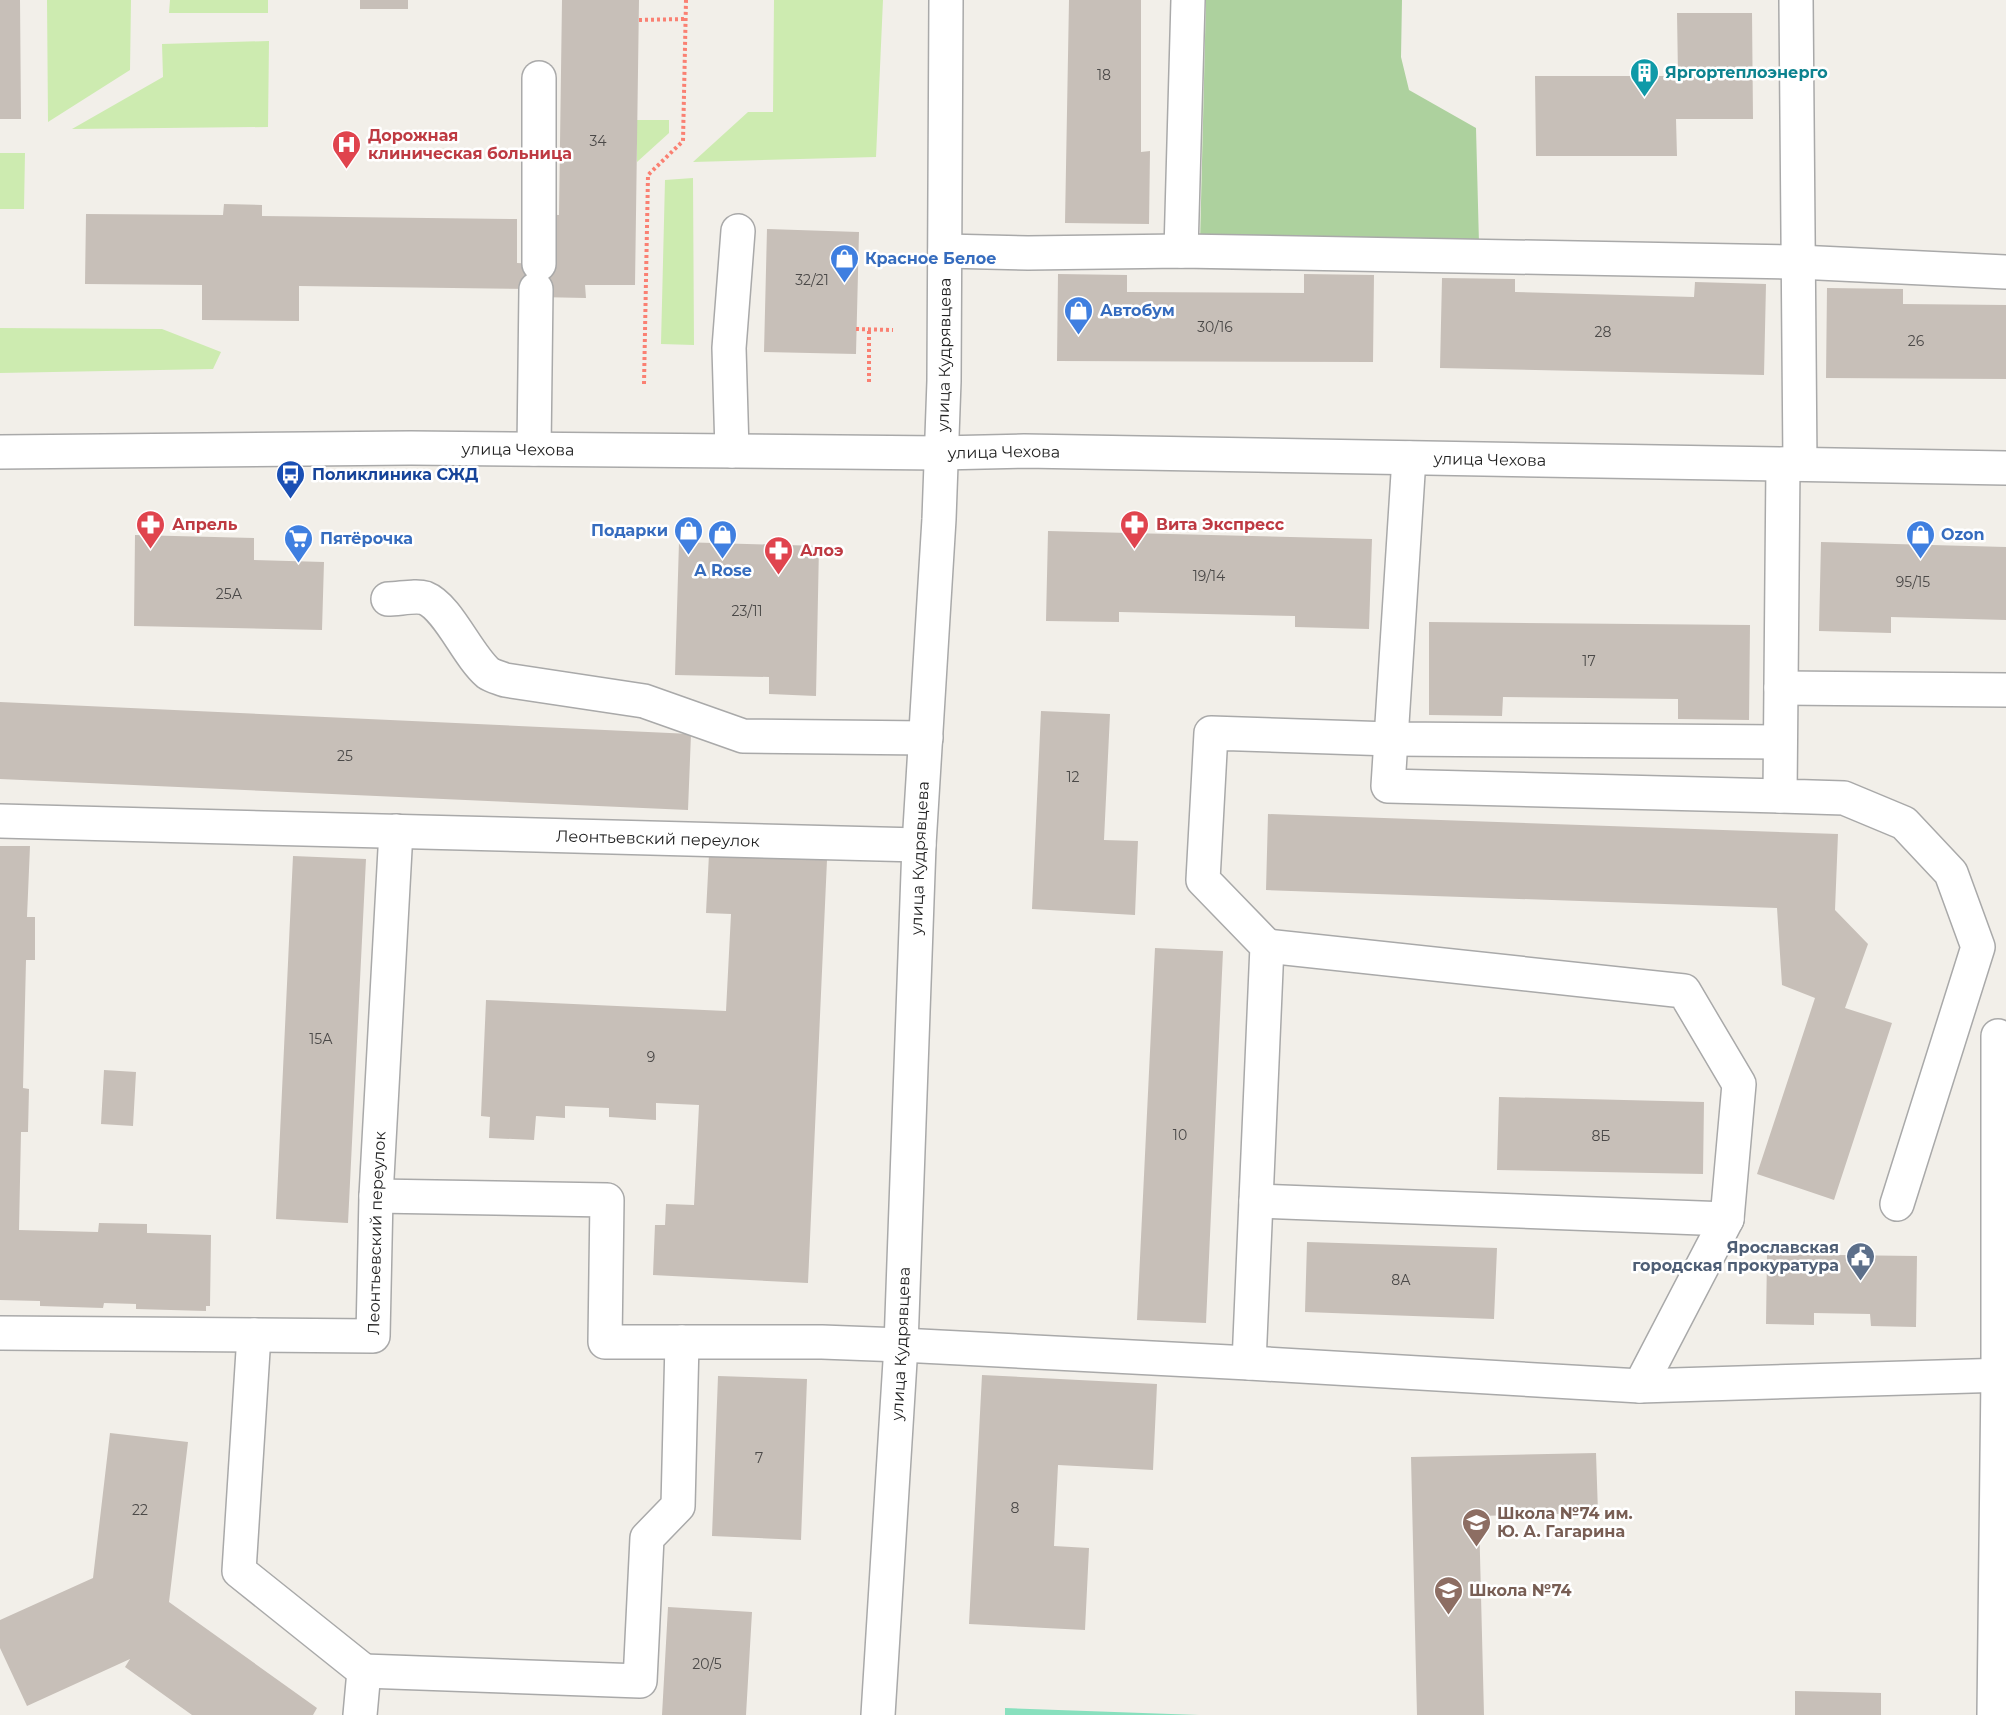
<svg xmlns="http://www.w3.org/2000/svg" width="2006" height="1715" font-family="Montserrat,sans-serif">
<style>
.grass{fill:#cdebb0}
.forest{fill:#add19e}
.pitch{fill:#88e0be}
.building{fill:#c7bfb8}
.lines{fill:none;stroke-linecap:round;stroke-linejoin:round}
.minor-casing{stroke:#a9a9a9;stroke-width:36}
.path{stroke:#fa8072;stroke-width:4;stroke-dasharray:3 3;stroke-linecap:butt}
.minor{stroke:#fff;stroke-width:33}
.labels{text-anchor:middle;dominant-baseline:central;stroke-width:5;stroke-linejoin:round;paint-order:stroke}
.number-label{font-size:14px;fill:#4b4948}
.culture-label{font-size:16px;font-weight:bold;fill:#0d838f;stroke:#fff;text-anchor:start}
.health-label{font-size:16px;font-weight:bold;fill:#be3a42;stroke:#fff;text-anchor:start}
.shop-label{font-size:16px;font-weight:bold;fill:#366cbe;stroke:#fff;text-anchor:start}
.street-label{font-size:16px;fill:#222;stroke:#fff}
.transit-label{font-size:16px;font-weight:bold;fill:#164399;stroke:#fff;text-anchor:start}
.service-label{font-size:16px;font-weight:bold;fill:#4e5e75;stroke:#fff;text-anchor:end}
.education-label{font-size:16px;font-weight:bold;fill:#785e54;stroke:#fff;text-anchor:start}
</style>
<rect width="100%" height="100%" fill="#f2efe9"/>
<!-- grass -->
<path class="grass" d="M47 0H131L130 70 48 122Z
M170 0H268V13H169Z
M774 0H883L876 157 693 162 748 112H773Z
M269 41 268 127 72 129 163 77 162 44Z
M637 120H669V133L637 162Z
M0 153H25L24 209H0Z
M693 178 694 345 661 344 665 180Z
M0 328 162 329 221 352 213 369 0 373Z"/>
<!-- forest -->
<path class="forest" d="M1206 0H1402L1401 57 1409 90 1476 128 1479 244 1200 243Z"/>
<!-- pitch -->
<path class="pitch" d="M1005 1708 1199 1715H1005Z"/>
<!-- building -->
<path class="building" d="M0 0H20L21 119H0Z
M360 0H408V9H360Z
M562 0H639L635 285H585L586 298 538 297 536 289 299 286V321L202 320V285L85 284 86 214 223 215 224 204 262 205V216L517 219V263L539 264V214L559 215Z
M1069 0H1141V152L1150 151 1149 224 1065 223Z
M1677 13H1752L1753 119H1676L1677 156H1536L1535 76H1678Z
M767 229 859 232 856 354 764 352Z
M1058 274 1127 275V292L1304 293V274L1374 275 1373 362 1057 361Z
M1442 278 1515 279V292L1694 297 1695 282 1766 284 1764 375 1440 368Z
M1827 288 1903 289V304L2006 305V379L1826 378Z
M1048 531 1372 539 1369 629 1295 627V616L1119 612V622L1046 621Z
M135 535 254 538V560L324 562 322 630 134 626Z
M679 542 819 546 816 696 769 694V677L675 675Z
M1821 542 2006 547V620L1891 617V633L1819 631Z
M1429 622 1750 625 1749 720 1678 719V699L1503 697 1502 716 1429 715Z
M0 702 691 734 688 810 0 779Z
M1041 711 1110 714 1104 840 1138 841 1135 915 1032 909Z
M1268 814 1838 834 1835 910 1868 944 1845 1008 1892 1023 1834 1200 1757 1174 1815 998 1782 985 1777 908 1266 890Z
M0 846H30L27 917H35V960H26L23 1088 29 1089 28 1132H21L19 1230 98 1232 99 1223 147 1224V1233L211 1235 210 1306H206V1311L136 1309V1304L104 1303 103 1308 40 1306V1301L0 1300Z
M709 854 827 860 808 1283 653 1275 655 1225H665L666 1204 694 1205 699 1105 656 1103V1120L609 1117V1108L565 1106V1118L536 1116 534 1140 489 1138 490 1117 481 1116 486 1000 726 1011 731 914 706 913Z
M293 856 366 859 348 1223 276 1219Z
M1155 948 1223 951 1206 1323 1137 1320Z
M104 1070 136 1072 133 1126 101 1124Z
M1499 1097 1704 1102 1703 1174 1497 1170Z
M1307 1242 1497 1248 1494 1319 1305 1312Z
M1767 1254 1917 1256 1916 1327 1871 1326 1870 1314 1814 1313V1325L1766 1324Z
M982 1375 1157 1384 1153 1470 1058 1465 1054 1546 1089 1548 1085 1630 969 1624Z
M718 1376 807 1379 801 1540 712 1536Z
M110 1433 188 1442 169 1602 317 1708 313 1715H192L125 1667 130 1659 27 1706 0 1648V1620L93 1578Z
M1596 1453 1598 1513 1479 1516 1484 1715H1417L1411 1457Z
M668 1607 752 1612 746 1715H662Z
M1795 1691 1881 1693V1715H1795Z"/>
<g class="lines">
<defs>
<g id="minor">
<path d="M1796 0 1800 464"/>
<path d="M945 251 1028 253 1181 251 1798 262 2006 272"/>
<path d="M1181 251 1188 0"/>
<path d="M539 264V78"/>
<path d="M534 449 536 289"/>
<path d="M732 451 729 348 738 231"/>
<path id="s1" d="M0 452 411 448 940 453 1024 451 2006 468"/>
<path d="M1409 458 1388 786 1780 796"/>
<path d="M1783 464 1780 796 1844 798 1904 823 1951 873 1978 947 1897 1204"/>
<path d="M388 599C399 599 416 595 425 598 448 607 467 655 488 673 492 676 500 678 505 680L644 701 743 736 926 738"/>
<path d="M1781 688 2006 690"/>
<path id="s2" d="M0 821 919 845"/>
<path d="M1267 946 1684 991 1739 1084 1727 1219 1640 1386"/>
<path d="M376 1196 607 1200 605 1342H822L901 1345 1249 1363 1640 1386 2006 1375"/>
<path d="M1256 1201 1727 1219"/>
<path id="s3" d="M0 1333 373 1336 376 1196 396 831"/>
<path d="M254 1335 239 1571 364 1671 360 1715"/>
<path d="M1249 1363 1267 946 1203 880 1211 733 1391 739 1780 742"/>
<path d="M364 1671 640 1681 647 1538 678 1506 682 1342"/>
<path id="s4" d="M878 1715 901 1345 919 845 939 519 944 381 946 0"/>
<path d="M1994 1715 1998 1375V1036"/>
</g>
</defs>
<!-- minor casing -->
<use href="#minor" class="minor-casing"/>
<!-- path -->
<path class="path" d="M639 20 686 19
M856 329 893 330
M869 382V329
M644 384 648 175 683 141 686 0"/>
<!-- minor -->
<use href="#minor" class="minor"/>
</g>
<!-- icons -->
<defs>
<symbol id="building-pin" viewBox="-11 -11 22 30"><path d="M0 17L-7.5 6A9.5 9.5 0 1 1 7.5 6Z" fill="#0f9aa8" stroke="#fff"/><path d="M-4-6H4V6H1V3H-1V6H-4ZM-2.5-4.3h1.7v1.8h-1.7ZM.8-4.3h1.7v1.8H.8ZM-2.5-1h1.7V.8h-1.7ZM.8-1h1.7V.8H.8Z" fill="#fff"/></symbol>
<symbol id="hospital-pin" viewBox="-11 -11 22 30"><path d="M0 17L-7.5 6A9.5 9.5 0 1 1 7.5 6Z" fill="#e0444e" stroke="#fff"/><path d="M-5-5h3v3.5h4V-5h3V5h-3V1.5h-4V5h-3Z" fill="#fff"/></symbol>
<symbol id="shop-pin" viewBox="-11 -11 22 30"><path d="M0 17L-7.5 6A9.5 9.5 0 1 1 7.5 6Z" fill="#3f7fe0" stroke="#fff"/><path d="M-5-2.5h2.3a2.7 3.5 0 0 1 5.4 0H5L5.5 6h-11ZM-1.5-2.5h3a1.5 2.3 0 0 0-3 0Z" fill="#fff"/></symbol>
<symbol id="bus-pin" viewBox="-11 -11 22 30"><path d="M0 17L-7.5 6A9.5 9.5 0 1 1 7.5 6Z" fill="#1a4fb4" stroke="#fff"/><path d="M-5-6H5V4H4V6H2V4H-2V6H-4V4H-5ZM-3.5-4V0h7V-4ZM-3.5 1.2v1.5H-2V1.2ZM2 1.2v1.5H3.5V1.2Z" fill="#fff"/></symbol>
<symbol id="pharmacy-pin" viewBox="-11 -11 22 30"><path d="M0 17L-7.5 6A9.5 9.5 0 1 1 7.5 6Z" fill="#e0444e" stroke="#fff"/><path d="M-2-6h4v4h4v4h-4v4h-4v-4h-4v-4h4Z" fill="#fff"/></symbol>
<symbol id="supermarket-pin" viewBox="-11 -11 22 30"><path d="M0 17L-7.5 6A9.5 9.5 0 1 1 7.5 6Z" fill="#3f7fe0" stroke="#fff"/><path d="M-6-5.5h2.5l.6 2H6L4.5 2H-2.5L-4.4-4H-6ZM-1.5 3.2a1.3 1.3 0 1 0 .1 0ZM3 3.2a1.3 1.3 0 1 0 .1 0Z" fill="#fff"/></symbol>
<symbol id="civic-pin" viewBox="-11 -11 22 30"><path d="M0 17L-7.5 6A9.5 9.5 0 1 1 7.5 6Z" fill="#5c6f8a" stroke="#fff"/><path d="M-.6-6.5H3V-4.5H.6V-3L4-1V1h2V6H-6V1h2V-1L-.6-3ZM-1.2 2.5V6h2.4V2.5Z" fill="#fff"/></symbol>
<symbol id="school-pin" viewBox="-11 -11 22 30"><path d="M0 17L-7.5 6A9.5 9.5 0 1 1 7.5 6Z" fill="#8d6e63" stroke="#fff"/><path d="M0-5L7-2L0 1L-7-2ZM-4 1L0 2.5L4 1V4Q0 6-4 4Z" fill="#fff"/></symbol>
</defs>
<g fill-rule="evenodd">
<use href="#building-pin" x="1628" y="56" width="33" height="45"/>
<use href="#hospital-pin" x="330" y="128" width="33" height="45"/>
<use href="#shop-pin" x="828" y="242" width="33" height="45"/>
<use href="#shop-pin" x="1062" y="294" width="33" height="45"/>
<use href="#bus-pin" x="274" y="458" width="33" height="45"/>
<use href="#pharmacy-pin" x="134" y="508" width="33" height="45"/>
<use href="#pharmacy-pin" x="1118" y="508" width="33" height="45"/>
<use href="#shop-pin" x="672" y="514" width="33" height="45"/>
<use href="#shop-pin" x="706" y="518" width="33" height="45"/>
<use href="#shop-pin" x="1904" y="518" width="33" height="45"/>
<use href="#supermarket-pin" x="282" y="522" width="33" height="45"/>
<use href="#pharmacy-pin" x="762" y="534" width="33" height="45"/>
<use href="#civic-pin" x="1844" y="1240" width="33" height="45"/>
<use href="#school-pin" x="1460" y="1506" width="33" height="45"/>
<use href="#school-pin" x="1432" y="1574" width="33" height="45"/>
</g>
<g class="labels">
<!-- number labels -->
<g class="number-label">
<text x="1104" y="75">18</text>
<text x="598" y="141">34</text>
<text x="812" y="280">32/21</text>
<text x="1215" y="327">30/16</text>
<text x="1603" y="332">28</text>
<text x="1916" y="341">26</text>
<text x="1209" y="576">19/14</text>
<text x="1913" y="582">95/15</text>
<text x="229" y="594">25А</text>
<text x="747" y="611">23/11</text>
<text x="1589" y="661">17</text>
<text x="345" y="756">25</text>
<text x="1073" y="777">12</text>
<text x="321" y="1039">15А</text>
<text x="651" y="1057">9</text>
<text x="1180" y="1135">10</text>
<text x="1601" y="1136">8Б</text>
<text x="1401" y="1280">8А</text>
<text x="759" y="1458">7</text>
<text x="1015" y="1508">8</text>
<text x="140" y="1510">22</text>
<text x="707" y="1664">20/5</text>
</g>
<!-- culture labels -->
<g class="culture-label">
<text x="1665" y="72">Яргортеплоэнерго</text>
</g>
<!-- health labels -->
<g class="health-label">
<text x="368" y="135">Дорожная<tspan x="368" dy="18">клиническая больница</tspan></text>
<text x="172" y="524">Апрель</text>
<text x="1156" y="524">Вита Экспресс</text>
<text x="800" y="550">Алоэ</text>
</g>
<!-- shop labels -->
<g class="shop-label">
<text x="865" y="258">Красное Белое</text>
<text x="1100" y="310">Автобум</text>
<text x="668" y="530" text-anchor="end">Подарки</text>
<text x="1941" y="534">Ozon</text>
<text x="320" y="538">Пятёрочка</text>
<text x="723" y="570" text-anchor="middle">A Rose</text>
</g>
<!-- street labels -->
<g class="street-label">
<text stroke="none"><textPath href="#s4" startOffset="1362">улица Кудрявцева</textPath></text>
<text stroke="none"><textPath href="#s1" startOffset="518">улица Чехова</textPath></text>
<text stroke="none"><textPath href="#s1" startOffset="1004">улица Чехова</textPath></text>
<text stroke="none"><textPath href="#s1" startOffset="1490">улица Чехова</textPath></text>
<text stroke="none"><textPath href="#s2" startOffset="658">Леонтьевский переулок</textPath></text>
<text stroke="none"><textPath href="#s4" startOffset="858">улица Кудрявцева</textPath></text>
<text stroke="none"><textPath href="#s3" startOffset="476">Леонтьевский переулок</textPath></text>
<text stroke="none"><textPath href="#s4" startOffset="372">улица Кудрявцева</textPath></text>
</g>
<!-- transit labels -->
<g class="transit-label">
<text x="312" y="474">Поликлиника СЖД</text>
</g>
<!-- service labels -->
<g class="service-label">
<text x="1839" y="1247">Ярославская<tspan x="1839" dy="18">городская прокуратура</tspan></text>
</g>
<!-- education labels -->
<g class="education-label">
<text x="1497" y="1513">Школа №74 им.<tspan x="1497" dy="18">Ю. А. Гагарина</tspan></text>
<text x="1469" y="1590">Школа №74</text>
</g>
</g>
</svg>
